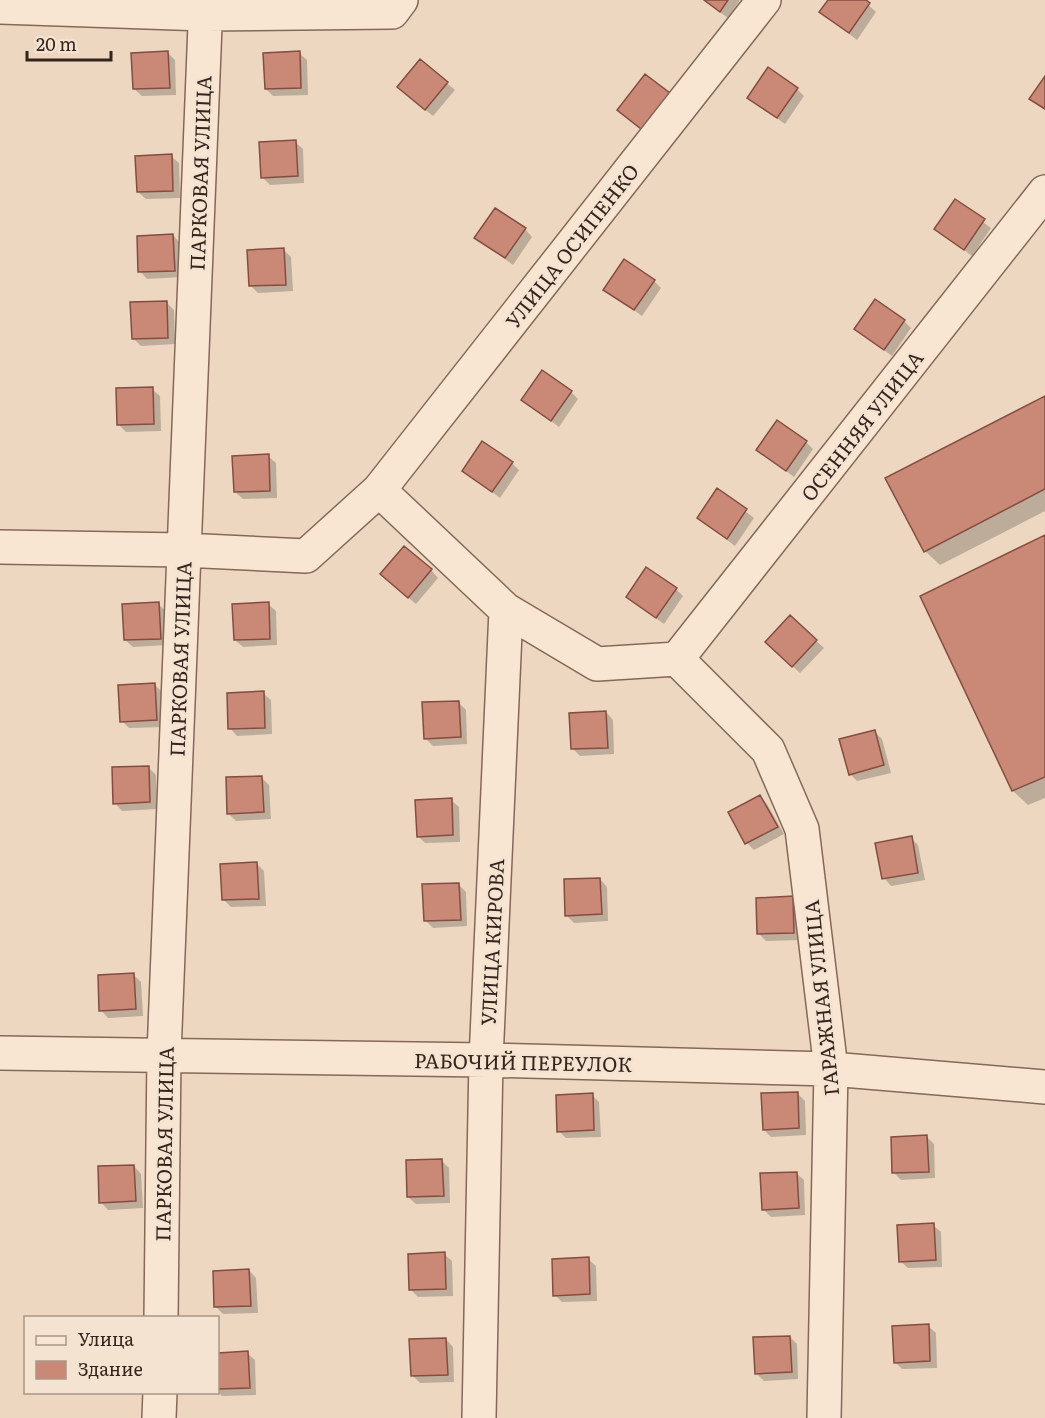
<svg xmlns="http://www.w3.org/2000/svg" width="1045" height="1418" font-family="Literata,serif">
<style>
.shadow{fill:#0003}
.building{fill:#ca8977;stroke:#844d3f;stroke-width:1.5}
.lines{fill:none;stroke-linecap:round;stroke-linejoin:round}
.minor-casing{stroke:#856859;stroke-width:36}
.minor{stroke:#f8e6d3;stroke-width:33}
.labels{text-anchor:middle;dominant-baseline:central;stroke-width:5;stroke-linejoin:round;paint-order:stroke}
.street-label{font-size:20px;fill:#35241d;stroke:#f4e3d0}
</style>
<rect width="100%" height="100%" fill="#edd7c1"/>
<!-- shadow -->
<path class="shadow" d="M703 0H740L728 18Z
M829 0H863L876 12 857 40 821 12Z
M168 53 175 60 176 95 142 96 134 89Z
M299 53 307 60 308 95 273 96 266 89Z
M420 61 455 90 433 116 406 94Z
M797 89 804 96 785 124 749 98Z
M295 142 303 149 304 183 270 185 262 177Z
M171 156 179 163 180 198 146 199 138 192Z
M955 201 991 228 972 256 936 229Z
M525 229 532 237 513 265 476 238Z
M173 235 180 243 182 277 147 279 140 271Z
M284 250 291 257 293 291 258 293 251 286Z
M654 281 661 288 642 316 605 289Z
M166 302 174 310 175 344 141 346 133 338Z
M904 321 911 328 892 356 856 329Z
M152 389 160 396 161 431 126 432 119 425Z
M571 392 578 399 559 427 523 400Z
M1045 397V511L940 565 925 551Z
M806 442 813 449 794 477 758 450Z
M268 456 276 463 277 498 243 499 235 492Z
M512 463 519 470 500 498 464 471Z
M718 490 754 518 735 546 698 518Z
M1045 537V798L1028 805 1013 791Z
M431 570 438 578 416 604 389 581Z
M676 589 683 596 664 624 627 597Z
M158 604 166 611 167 645 133 647 125 640Z
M268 604 276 611 277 645 243 647 235 640Z
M790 617 824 648 800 673 775 650Z
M155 685 162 692 164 727 129 728 122 721Z
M263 693 271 700 272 734 237 736 230 728Z
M458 702 466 710 467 744 433 746 425 738Z
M606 712 613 720 614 754 580 756 572 748Z
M875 732 882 739 891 773 857 781 850 774Z
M148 767 156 775 157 809 122 811 115 803Z
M262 778 269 785 271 819 236 821 229 814Z
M760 797 767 804 784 834 754 850 747 843 730 813Z
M451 800 459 807 460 842 425 843 418 836Z
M911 838 918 845 925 880 891 886 884 878Z
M257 864 264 871 266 906 231 907 224 900Z
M600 879 607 887 608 921 574 923 566 915Z
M458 884 466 892 467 926 433 928 425 920Z
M792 898 800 905 801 940 766 941 759 934Z
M134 975 141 982 143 1016 108 1018 101 1010Z
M797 1093 805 1101 806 1135 771 1137 764 1130Z
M592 1095 599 1102 601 1137 566 1138 559 1131Z
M927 1137 934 1144 935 1178 901 1180 893 1172Z
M442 1161 449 1168 450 1203 416 1204 408 1197Z
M134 1166 141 1174 143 1208 108 1210 101 1202Z
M796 1173 804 1180 805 1215 771 1217 763 1209Z
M933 1225 941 1232 942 1267 908 1268 900 1261Z
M444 1254 452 1261 453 1296 418 1297 411 1290Z
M588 1259 596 1266 597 1301 562 1302 555 1295Z
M249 1270 256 1278 258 1313 223 1314 216 1307Z
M928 1326 936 1333 937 1368 902 1369 895 1362Z
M790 1337 797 1344 798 1379 764 1381 756 1373Z
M446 1339 453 1347 454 1382 420 1383 412 1375Z
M247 1353 255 1360 256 1395 222 1396 218 1392V1354Z"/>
<!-- building -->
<path class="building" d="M704 0H728L720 12Z
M828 0H866L870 3 849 33 819 12Z
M168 51 170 88 133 89 131 53Z
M300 51 301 88 265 89 263 53Z
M420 59 448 82 425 110 397 87Z
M768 67 798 88 777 118 747 98Z
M645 74 679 100 650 136 617 110Z
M1045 76V109L1029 99Z
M296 140 298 176 261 178 259 142Z
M172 154 173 191 137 192 135 156Z
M955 199 985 219 964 250 934 229Z
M495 208 526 228 505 258 474 238Z
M173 234 175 271 138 272 137 236Z
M284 248 286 285 249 286 247 250Z
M624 259 655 280 634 310 603 290Z
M875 299 905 320 884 350 854 329Z
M167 301 168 338 132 339 130 302Z
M542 370 572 391 551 421 521 400Z
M153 387 154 424 117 425 116 388Z
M1045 396V489L924 552 885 478Z
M777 420 807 441 786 471 756 450Z
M482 441 513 462 492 492 462 471Z
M269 454 270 491 234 492 232 456Z
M717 488 747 509 727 539 697 518Z
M1045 535V777L1012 791 920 596Z
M404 546 432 569 408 598 380 574Z
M646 567 677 588 656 618 626 597Z
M159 602 161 639 124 640 122 604Z
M269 602 270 639 234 640 232 604Z
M790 615 817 640 792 667 765 642Z
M155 683 157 720 120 722 118 685Z
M264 691 265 728 228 729 227 693Z
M459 701 461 737 424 739 422 702Z
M606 711 608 748 571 749 569 713Z
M875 730 884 765 849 775 839 739Z
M149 766 150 802 113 804 112 767Z
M262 776 264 812 227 814 226 777Z
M760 795 778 827 745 844 728 812Z
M452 798 453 835 417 837 415 800Z
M912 836 918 873 882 879 875 843Z
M257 862 259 899 222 900 220 864Z
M600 878 602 914 565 916 564 879Z
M459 883 461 920 424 921 422 884Z
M793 896 794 933 757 934 756 898Z
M134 973 136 1009 99 1011 98 975Z
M798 1092 799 1128 763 1130 761 1093Z
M593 1093 594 1130 557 1132 556 1095Z
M927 1135 929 1172 892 1173 891 1137Z
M442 1159 444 1196 407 1197 406 1160Z
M134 1165 136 1201 99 1203 98 1166Z
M797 1172 799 1208 762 1210 760 1173Z
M934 1223 936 1260 899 1262 897 1225Z
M445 1252 446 1289 409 1290 408 1254Z
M589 1257 590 1294 553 1296 552 1259Z
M249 1269 251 1306 214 1307 213 1271Z
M929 1324 930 1361 894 1363 892 1326Z
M790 1336 792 1372 755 1374 753 1337Z
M446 1338 448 1375 411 1376 409 1339Z
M248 1351 250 1388 218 1389V1353Z"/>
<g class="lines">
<defs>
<path id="minor" d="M0 7 205 14 392 12 401 0
M379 490 506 610 597 664 677 659
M0 547 183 550 306 556 379 490 764 0
M677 659 768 750 802 829 831 1069 824 1418
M677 659 1045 192
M0 1053 486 1060 831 1069 1045 1087
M161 1318 164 1054 206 0
M159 1418 160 1392
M479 1418 486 1060 506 610"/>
</defs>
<!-- minor casing -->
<use href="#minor" class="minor-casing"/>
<!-- minor -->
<use href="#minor" class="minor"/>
</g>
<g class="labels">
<!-- street labels -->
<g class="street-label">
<text transform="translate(199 173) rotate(-88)">ПАРКОВАЯ УЛИЦА</text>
<text transform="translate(571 245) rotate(-52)">УЛИЦА ОСИПЕНКО</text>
<text transform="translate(861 425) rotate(-52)">ОСЕННЯЯ УЛИЦА</text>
<text transform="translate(179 659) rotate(-88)">ПАРКОВАЯ УЛИЦА</text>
<text transform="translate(491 942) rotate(-87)">УЛИЦА КИРОВА</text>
<text transform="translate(820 998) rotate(-96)">ГАРАЖНАЯ УЛИЦА</text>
<text transform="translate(523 1061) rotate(1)">РАБОЧИЙ ПЕРЕУЛОК</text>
<text transform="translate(163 1144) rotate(-89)">ПАРКОВАЯ УЛИЦА</text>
</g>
</g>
<!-- legend -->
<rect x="24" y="1316" width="195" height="78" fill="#f4e3d0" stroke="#a89788" stroke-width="1.5"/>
<rect x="36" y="1336" width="30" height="9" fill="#f8e6d3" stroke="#a89788" stroke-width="1.5"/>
<text x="78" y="1346" font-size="18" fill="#35241d">Улица</text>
<rect x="36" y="1361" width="30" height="18" fill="#ca8977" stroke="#a89788" stroke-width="1.5"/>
<text x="78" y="1376" font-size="18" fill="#35241d">Здание</text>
<!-- scale -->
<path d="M27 51v9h84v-9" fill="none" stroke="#35241d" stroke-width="3"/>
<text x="36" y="51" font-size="18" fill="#35241d" stroke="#f4e3d0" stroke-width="4.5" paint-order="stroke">20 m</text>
</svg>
